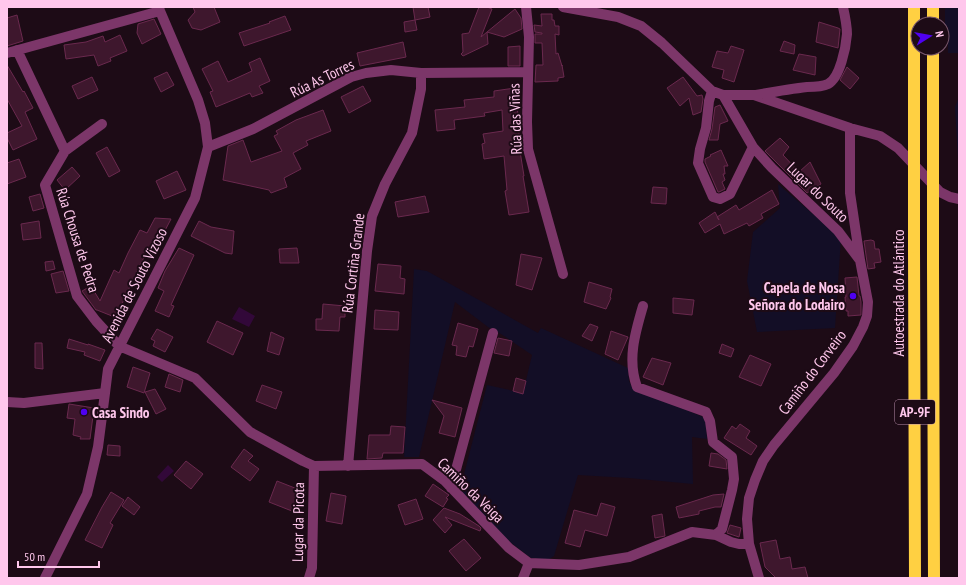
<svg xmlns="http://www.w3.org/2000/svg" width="966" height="585" font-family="'PT Sans Narrow',sans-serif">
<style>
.green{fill:#130e26}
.water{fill:#320839}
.building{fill:#3e172d;stroke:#6a294e}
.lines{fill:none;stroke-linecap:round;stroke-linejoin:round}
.minor{stroke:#7c3669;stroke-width:10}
.highway{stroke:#ffd042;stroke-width:12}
.highway-bridge{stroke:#ffd042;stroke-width:12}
.poi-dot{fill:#4f00f2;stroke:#1d0b16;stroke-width:1.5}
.labels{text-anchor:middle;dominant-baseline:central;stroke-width:4;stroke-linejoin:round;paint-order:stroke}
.shield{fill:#1d0b16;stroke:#bb8fac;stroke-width:1}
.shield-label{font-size:14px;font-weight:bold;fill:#ffc7ec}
.street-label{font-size:15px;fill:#ffc7ec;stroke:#1d0b16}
.poi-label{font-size:15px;font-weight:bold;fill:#ffc7ec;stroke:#1d0b16;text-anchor:end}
</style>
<rect width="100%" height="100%" fill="#1d0b16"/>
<!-- green -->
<path class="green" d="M945 7H959V53H948V27L945 26Z
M959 97V176L955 107Z
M778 184 841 238 835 328 757 332 747 281 753 232 780 208Z
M414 269 427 271 538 333 541 328 628 368 629 381 632 387 703 417 706 421 707 439 692 437 693 484 629 478 578 475 554 556 548 560 531 558 498 533 460 490 487 385 523 393 532 355 501 334 488 327 455 302 419 457H404Z"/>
<!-- water -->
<path class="water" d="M239 307 255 316 249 327 232 319Z
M168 465 174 471 162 482 157 477Z"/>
<!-- building -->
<path class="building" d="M193 7H214L220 22 201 30 192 28 188 20 195 12Z
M413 7H428L430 17 415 20Z
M479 7H487L492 9 481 37 487 32 488 44 463 56 461 54 463 52 462 34 469 33Z
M515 9 521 18 522 29 504 37 487 32Z
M541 14H552V20H554L555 26H559V35L555 34 556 54 558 53 562 66V65L564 77 558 78V81L535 82 536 65H543L542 43H535V34H542V33L535 32 534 25 542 26Z
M17 15 23 41 7 46V18Z
M285 16 291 30 244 46 239 33 270 23 269 22Z
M154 19 161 34 142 44 137 33 138 24Z
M415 20 417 30 405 32 404 22Z
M819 22 838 28 840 29 838 48 816 42Z
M120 35 127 51 110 58 111 61 98 66 94 55 66 59 64 45 86 42 103 36 105 42Z
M784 41 795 45 794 54 780 51Z
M403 42 406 57 360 66 357 53Z
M520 46V66H508V47Z
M731 46 744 50 734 82 722 78 724 70 712 67 717 51 728 53Z
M799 54 816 57 815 75 793 70Z
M260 58 270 81 259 86 263 93 252 97 250 93 216 107 210 92 213 91 202 69 218 61 228 82 252 71 249 63Z
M7 65 23 92 24 91 33 108 25 112 37 139 13 150 7 138V133L22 126 7 99Z
M847 67 859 78 850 89 840 80Z
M167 72 174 85 161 92 154 78Z
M92 77 98 90 78 99 72 86Z
M683 77 697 96 702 95 703 99 701 112 693 115 689 98 680 106 667 88Z
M363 86 371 101 349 113 341 97Z
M515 88 518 115 516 116 521 145H519L524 176H523L529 212 509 215 505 191 507 190 504 156 484 159 482 144 485 143 483 134 503 131 502 110 484 113 485 116 454 120 455 129 437 131 435 110 465 107 464 100 494 97V91Z
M720 105 728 121 720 124 718 140H709L712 129 715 107Z
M323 110 331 131 306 141 308 145 293 153 301 169 284 178 287 187 271 193 269 190 223 180 228 146 243 140 251 162 282 151 274 136 278 134 276 131 296 120Z
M780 138 789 147 783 155 799 172 810 162 821 184 807 193 765 151Z
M107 147 120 171 109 177 96 153Z
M721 150 728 166H724L725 174H723L725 180 722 182 725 189 719 192H718L705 162V159L711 156 710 155Z
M19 159 26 177 7 184V163Z
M72 167 80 176 65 190 57 180Z
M177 171 186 190 164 199 156 181Z
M653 187 667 188 666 204 651 203Z
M772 190 779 204 761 214 763 218 749 226 747 223 724 234 720 224 705 233 699 223 715 212 719 220 717 217 736 205 739 210Z
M40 194 44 208 33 211 29 197Z
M425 196 429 212 398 217 395 202Z
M155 218 171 219 160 240 155 237 140 265 121 306 127 309 122 320 97 310H96L82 291 91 286 100 301 114 270 119 273 128 253 140 230 147 233Z
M39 221 41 238 23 240 21 224Z
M199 221 211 227 234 231 232 254 225 253 191 236Z
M871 240 874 241 875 249H879L881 262 874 263 875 268 868 269 864 241Z
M179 248 194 255 171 305 174 306 169 317 155 311 164 291 158 288 165 271Z
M297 248 299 263H280L279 249Z
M521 254 542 258 532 290 516 285Z
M53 261 55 269 46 271 45 262Z
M378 264 401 266 400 278 405 279 404 294 375 291Z
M63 271 69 291 56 293 51 274Z
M857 277 859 296H860L861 302V315L848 316V311H846L845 297H846L845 278Z
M589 282 612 289 610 297 611 298 606 309 584 302Z
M673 298 694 300 692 315 673 313Z
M323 304 345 306V317H340L339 331 316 330V319H322Z
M375 310 399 312 398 330 374 329Z
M217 321 243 333 233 355 207 342Z
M458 323 478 329 473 347 469 346 466 357 456 355 457 346 452 345Z
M590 324 598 327 592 341 582 336Z
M157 329 173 337 165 352 153 346 155 341 151 339Z
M611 331 628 337 618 360 605 354Z
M271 332 284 338 279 355 267 351Z
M498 338 512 341 509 356 494 353Z
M69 339 88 345V344L105 350 100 361 84 355 85 352 67 348Z
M35 343H42L43 369 35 368Z
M722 344 734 349 731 357 719 353Z
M750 355 771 364 761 386 739 377Z
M652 358 671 363 663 385 643 377Z
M133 367 150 373 144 393 127 387Z
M169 374 183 380 180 392 165 387Z
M516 378 526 381 523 394 513 391Z
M262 385 282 392 276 409 256 401Z
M155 389 166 409 156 414 145 392Z
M432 400 462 408 455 437 439 433 444 416Z
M69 404 94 408 90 439H80L81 437 73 435 75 419 67 418Z
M740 424 750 431 746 438 757 446 751 455 724 438 732 426 736 429Z
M391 426 405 427 403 453H383L382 458 367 459 369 435H390Z
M108 445 120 446V456L107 455Z
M244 449 253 456 248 461 259 469 250 481 231 467Z
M711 453 718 454 726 460 727 469 709 466Z
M186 461 203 474 191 489 174 475Z
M277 481 305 492 297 513 269 502Z
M433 484 449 495 446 498 448 499 443 507 425 496Z
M111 492 124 500 110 523 113 525 102 548 85 540 102 507Z
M331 493 346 496 342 524 326 521Z
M724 494 721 507H715L699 511V514L679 518 676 507 713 495Z
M128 497 140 507 134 515 122 506Z
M416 499 423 519 405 525 398 505Z
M601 503 615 507 607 536 585 530 580 547 565 543 574 510 597 516Z
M444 508 460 514 479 526 481 528 480 531 445 517 452 525 445 533 433 520Z
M662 514 665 536 655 538 652 516Z
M730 525 741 528 739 537 727 533Z
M464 539 481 558 466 571 449 551Z
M776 540 780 559 790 557 792 569 805 567 808 578H776L765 567 760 543Z"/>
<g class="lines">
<!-- minor -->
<path class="minor" d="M526 7 529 37 527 122 528 149 563 274
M563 7 618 17 641 26 662 43 712 91 723 95H754L850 128 880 136 898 148 940 192 950 197 959 199
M17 50 65 151 45 185 77 296 96 321 119 346 195 378 250 432 303 461 314 466 422 464 445 481 509 548 529 563 579 565 629 557 692 532 716 535 731 542 739 544H749
M7 53 160 11
M712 91 709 101 706 128 700 149 698 163 713 197 720 199 730 194 753 147
M723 95 753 147 772 168 838 231 859 259
M756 95C773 92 790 89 807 87 814 87 822 87 828 84 840 78 846 47 847 34 847 25 845 16 843 7
M208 147 253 129 351 77 366 73 391 70 421 73 528 72
M65 151 102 124
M643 306C635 333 627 360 637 387L706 412 710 421 713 442 732 457 734 479 732 490 722 529 716 535
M7 402 24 403 105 393
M348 466 367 251 372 216 385 184 412 133 421 89V73
M451 488 493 333
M45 578 87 494 98 447 105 393 108 369 195 198 208 147 205 123 198 100 160 11 159 7
M309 578 312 568 314 466
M523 578 529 563
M759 578 749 544 747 519 749 498 755 480 763 461 774 445 834 373 853 346 863 327 867 316 868 302 860 260 850 193V128"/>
<!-- highway -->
<path class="highway" d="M933 24V7
M914 247 915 578
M933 264 934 578"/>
<!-- highway-bridge -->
<path class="highway-bridge" d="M914 247V7
M933 264V48"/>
</g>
<!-- markers -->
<g class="poi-dot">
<circle cx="853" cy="296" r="4"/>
<circle cx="84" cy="412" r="4"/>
</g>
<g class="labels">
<!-- shield labels -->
<rect class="shield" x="895" y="400" width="40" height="24" rx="3"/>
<g class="shield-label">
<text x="915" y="412">AP-9F</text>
</g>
<!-- street labels -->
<g class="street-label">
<text transform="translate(322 78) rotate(-26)">Rúa As Torres</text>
<text transform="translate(515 119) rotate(-92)">Rúa das Viñas</text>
<text transform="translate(818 192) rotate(44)">Lugar do Souto</text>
<text transform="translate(78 240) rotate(72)">Rúa Chousa de Pedra</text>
<text transform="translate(353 263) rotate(-83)">Rúa Cortiña Grande</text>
<text transform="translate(134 285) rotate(-63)">Avenida de Souto Vizoso</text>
<text transform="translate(898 293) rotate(-90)">Autoestrada do Atlántico</text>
<text transform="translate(812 372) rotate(-53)">Camiño do Corveiro</text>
<text transform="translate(471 490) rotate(44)">Camiño da Veiga</text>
<text transform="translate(298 522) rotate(-89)">Lugar da Picota</text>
</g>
<!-- poi labels -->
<g class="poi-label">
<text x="845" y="287">Capela de Nosa<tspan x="845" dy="17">Señora do Lodairo</tspan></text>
<text x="92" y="412" text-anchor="start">Casa Sindo</text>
</g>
</g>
<!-- border -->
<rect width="966" height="585" fill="none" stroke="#ffc7ec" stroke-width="16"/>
<!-- north arrow -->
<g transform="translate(930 36) rotate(79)"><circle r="19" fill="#1d0b16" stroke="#77566c"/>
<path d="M0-3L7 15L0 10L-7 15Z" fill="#4f00f2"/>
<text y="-6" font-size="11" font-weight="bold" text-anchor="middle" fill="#ffc7ec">N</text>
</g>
<!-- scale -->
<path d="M18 561v6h81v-6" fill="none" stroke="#ffc7ec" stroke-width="2"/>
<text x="24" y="561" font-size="12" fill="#ffc7ec" stroke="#1d0b16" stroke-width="3" paint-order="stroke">50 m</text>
</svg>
